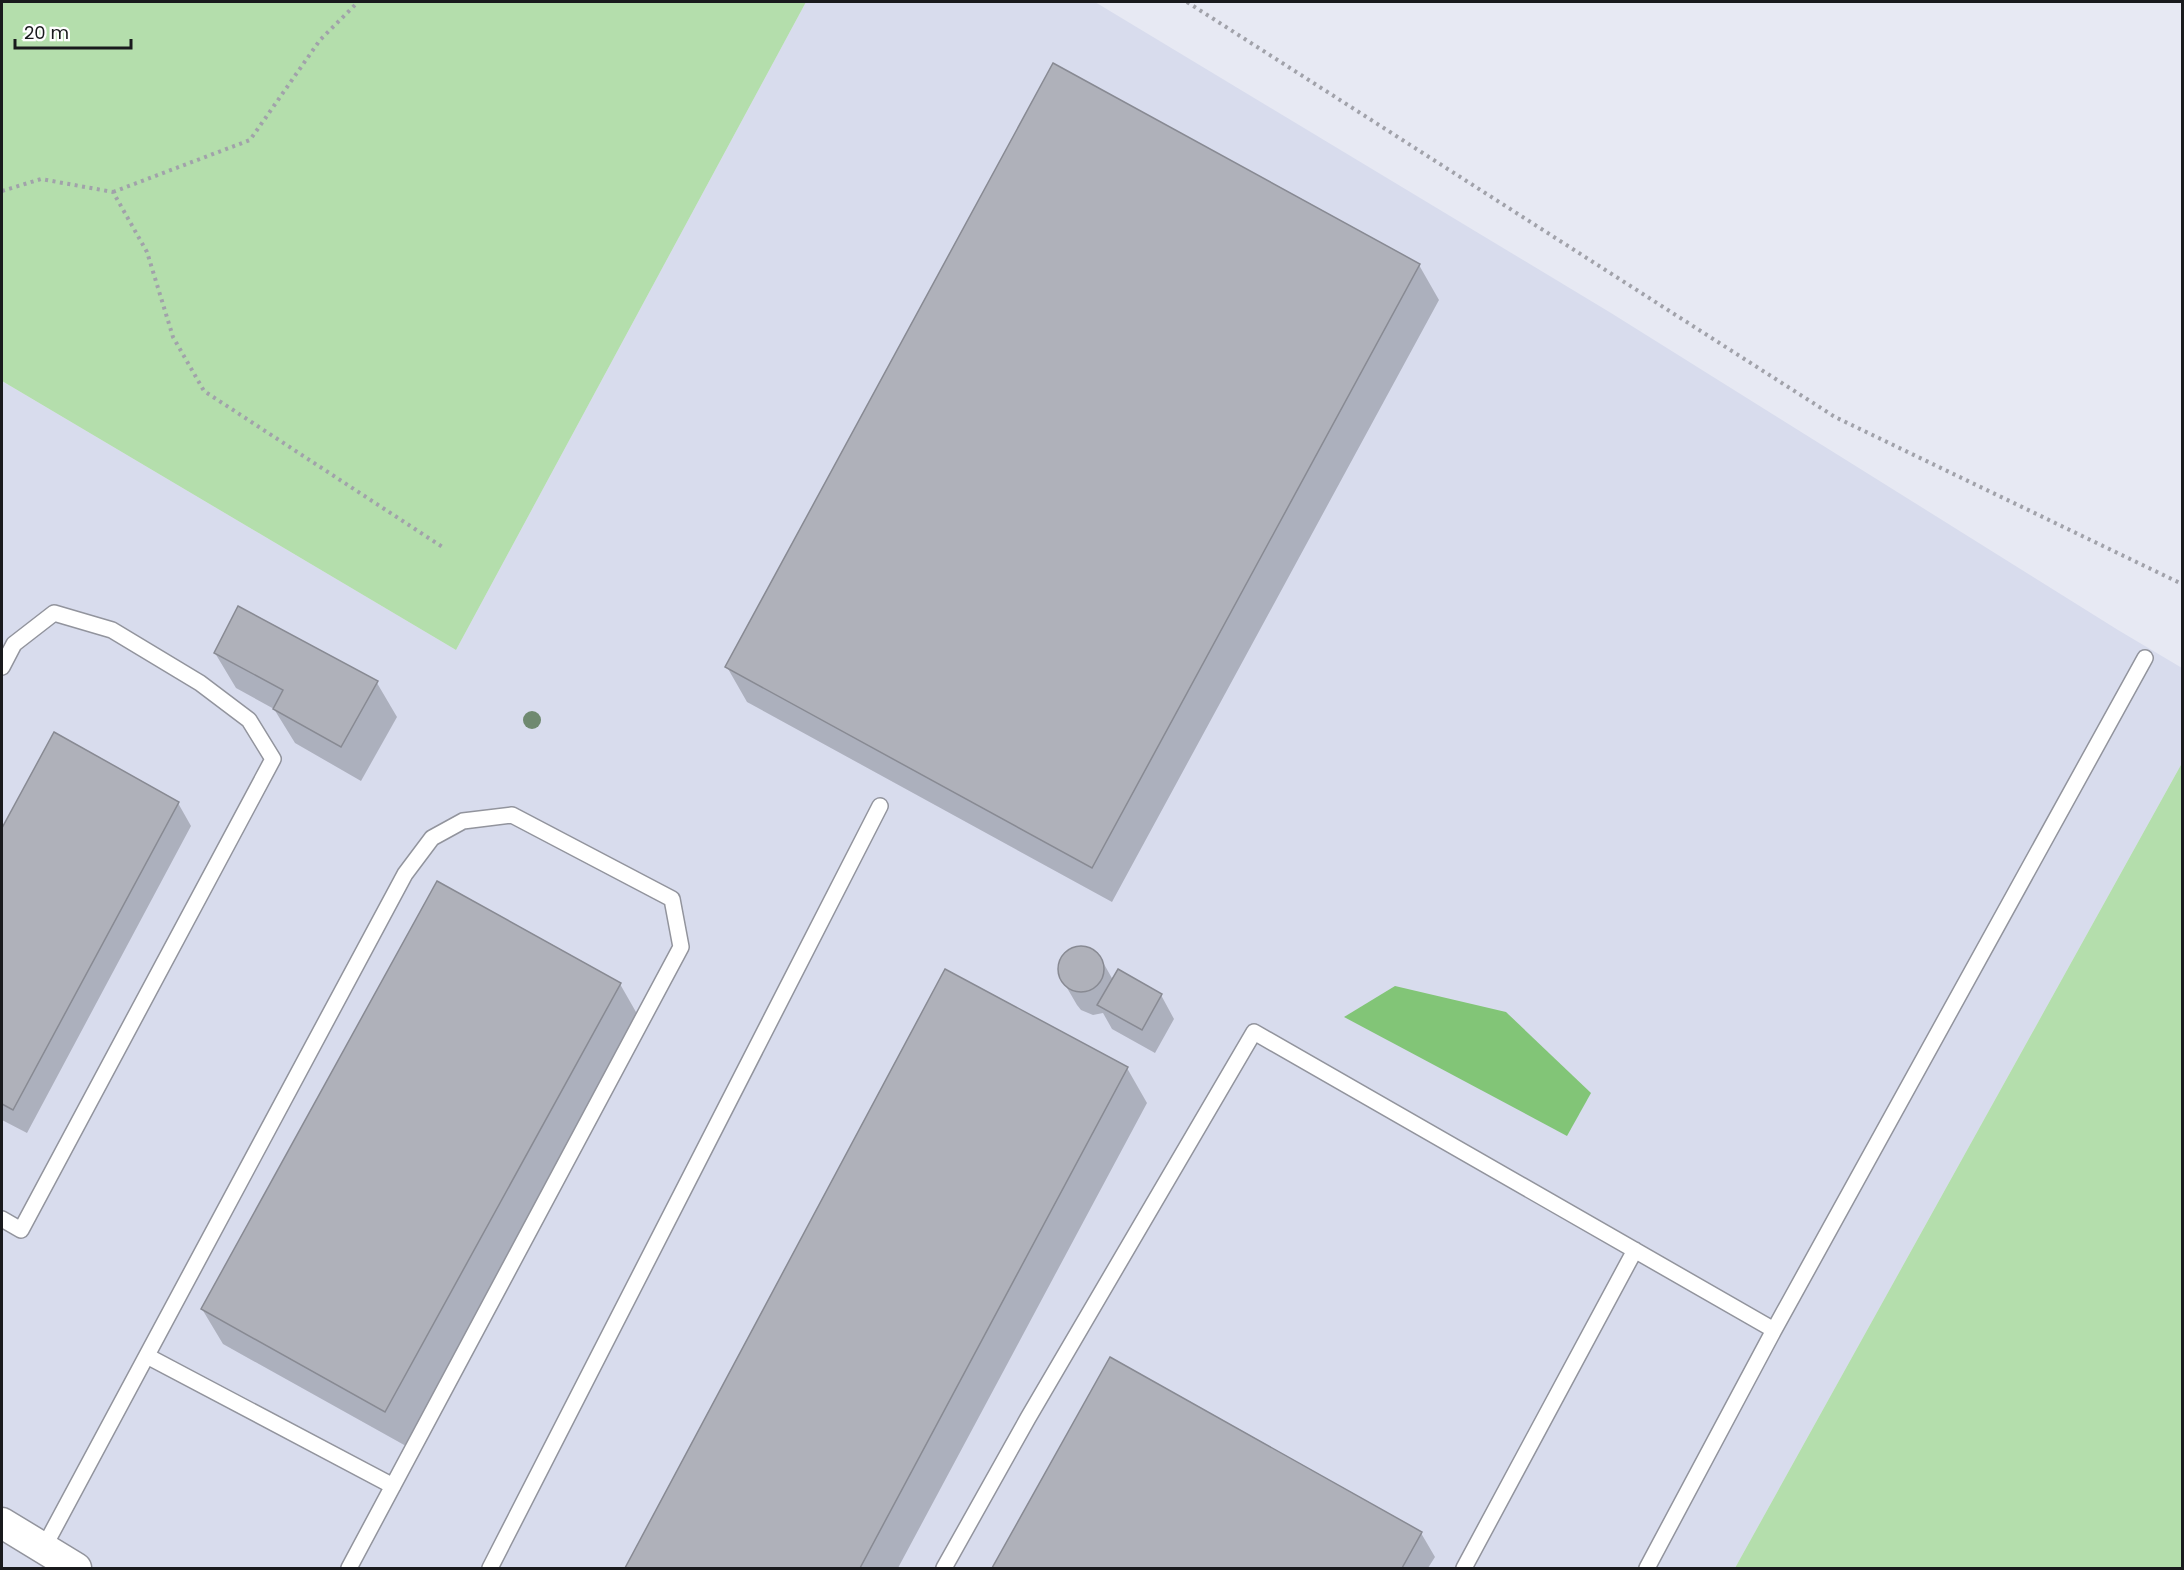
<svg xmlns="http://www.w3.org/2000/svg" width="2184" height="1570" font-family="Poppins,sans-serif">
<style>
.built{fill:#d8dced}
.green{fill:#b4deac}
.forest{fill:#82c577}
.shadow{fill:#0003}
.building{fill:#afb1ba;stroke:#888a93;stroke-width:1.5}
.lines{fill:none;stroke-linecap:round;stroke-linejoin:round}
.service-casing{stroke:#92949d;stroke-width:18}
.minor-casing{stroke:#92949d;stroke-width:33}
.path{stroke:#a1a2aa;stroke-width:4;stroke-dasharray:3 4.5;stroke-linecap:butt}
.service{stroke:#fff;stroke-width:15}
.minor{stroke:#fff;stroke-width:30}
.tree{fill:#6f8970}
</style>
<rect width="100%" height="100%" fill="#e7e9f3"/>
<!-- built -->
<path class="built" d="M806 2H1095L1611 313 2118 630 2182 668V763L1735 1568H2V381L456 650Z"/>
<!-- green -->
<path class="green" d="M2 2H806L456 650 2 381Z
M2182 763V1568H1735Z"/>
<!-- forest -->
<path class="forest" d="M1395 986 1506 1012 1591 1093 1567 1136 1344 1017Z"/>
<!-- shadow -->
<path class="shadow" d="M1419 265 1439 300 1112 902 747 702 727 667Z
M215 653 377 683 397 717 361 781 295 743 274 709 236 688Z
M54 734 178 803 191 826 27 1133 2 1120V831Z
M437 883 620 984 640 1019 406 1446 223 1344 202 1309Z
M1087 948 1100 957 1113 980 1161 995 1174 1019 1155 1053 1112 1029 1103 1013 1093 1015 1081 1010 1077 1005 1063 981 1060 967 1067 953 1073 949Z
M945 971 1127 1068 1147 1103 898 1568H626Z
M1110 1359 1421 1533 1435 1557 1428 1568H993Z"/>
<!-- building -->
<path class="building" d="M1053 63 1420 264 1092 868 725 667Z
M238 606 378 681 341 747 273 709 283 690 214 653Z
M54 732 179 802 13 1110 2 1104V828Z
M437 881 621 983 385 1412 201 1309Z
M1058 969a23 23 0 1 1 46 0a23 23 0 1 1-46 0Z
M945 969 1128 1067 860 1568H625Z
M1118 969 1162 994 1142 1030 1097 1005Z
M1110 1357 1422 1532 1402 1568H992Z"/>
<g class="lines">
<defs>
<path id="service" d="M2 667 14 644 54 613 112 630 200 683 249 720 273 759 21 1230 2 1219
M147 1356 393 1486
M43 1549 405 874 432 838 463 821 512 815 672 899 681 947 349 1568
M490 1568 880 806
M944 1568 1028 1418 1254 1032 1774 1330
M1464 1568 1635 1250
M1647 1568 1774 1330 2145 658"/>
<path id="minor" d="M2 1523 76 1568"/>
</defs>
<!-- service casing -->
<use href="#service" class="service-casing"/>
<!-- minor casing -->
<use href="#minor" class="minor-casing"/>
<!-- path -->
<path class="path" d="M1187 2 1835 417 2182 584
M2 191 41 179 113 192 147 252 173 337 204 391 444 548
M113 192 250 140 320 40 358 2"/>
<!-- service -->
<use href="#service" class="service"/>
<!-- minor -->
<use href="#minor" class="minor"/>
</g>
<!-- trees -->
<circle class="tree" cx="532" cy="720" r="9"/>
<!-- border -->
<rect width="2184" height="1570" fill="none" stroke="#191a1d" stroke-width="6"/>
<!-- scale -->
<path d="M15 39v9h116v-9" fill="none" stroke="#191a1d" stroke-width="3"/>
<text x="24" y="39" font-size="18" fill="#191a1d" stroke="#ffffff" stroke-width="4.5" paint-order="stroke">20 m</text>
</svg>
